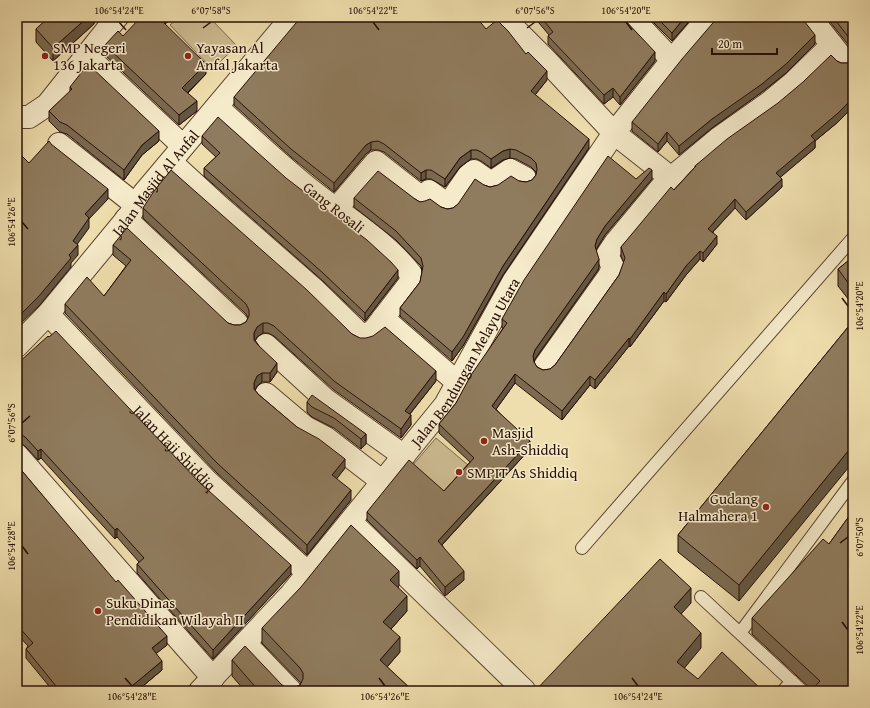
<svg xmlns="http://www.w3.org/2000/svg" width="870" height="708" font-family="'Gentium Book Plus',serif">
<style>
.green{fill:#cdbb91;stroke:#7a654c}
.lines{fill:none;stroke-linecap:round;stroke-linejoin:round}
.lane-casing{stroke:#5a4330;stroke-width:14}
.street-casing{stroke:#5a4330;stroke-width:24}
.lane{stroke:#f5eaca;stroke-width:12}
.street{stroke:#f5eaca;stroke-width:22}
.wall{fill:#7b6a50;stroke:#280f06}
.shaded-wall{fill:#645641;stroke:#280f06}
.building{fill:#8f7b5d;stroke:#280f06}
.ticks{fill:none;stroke:#280f06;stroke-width:1.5}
.poi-dot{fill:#8f2418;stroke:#f5eaca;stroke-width:1.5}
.labels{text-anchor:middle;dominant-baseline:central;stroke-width:3;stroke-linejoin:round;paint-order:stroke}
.poi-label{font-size:15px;fill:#280f06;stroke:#f5eaca;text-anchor:start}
.street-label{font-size:15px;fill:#280f06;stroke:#f5eaca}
.neatline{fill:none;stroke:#280f06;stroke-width:1.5}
.ticks-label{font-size:10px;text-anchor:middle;fill:#280f06}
</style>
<rect width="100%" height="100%" fill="#efdead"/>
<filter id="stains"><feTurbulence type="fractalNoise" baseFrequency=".005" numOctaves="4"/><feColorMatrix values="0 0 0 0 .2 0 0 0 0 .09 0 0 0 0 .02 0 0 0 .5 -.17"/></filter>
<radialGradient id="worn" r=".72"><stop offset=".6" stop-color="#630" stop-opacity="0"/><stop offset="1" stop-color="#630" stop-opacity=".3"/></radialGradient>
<!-- green -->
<path class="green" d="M179 17H209L237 46 212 69 170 25Z
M436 438 468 465 444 493 412 466Z"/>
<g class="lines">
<defs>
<path id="lane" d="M582 548 853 238
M701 597 802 691
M740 633 853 481
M783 691 792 681"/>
<g id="street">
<path d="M503 17 545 59 614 133 671 178"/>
<path d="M631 17 672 60"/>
<path d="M810 17 843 59 853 60"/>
<path d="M86 55 183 146"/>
<path d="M17 117H29L47 105 117 17"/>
<path d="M59 144 136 205"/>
<path d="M171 162 220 207 315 290 361 335H366L374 330 410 283 411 274C384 239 340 214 306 186 275 161 246 133 217 107"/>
<path d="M336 209 376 162 422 198 429 191 448 205 468 176 474 171 491 183 510 170 525 178"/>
<path d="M126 219 237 323"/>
<path id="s1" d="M48 314 208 482 308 573"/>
<path d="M383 318 458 383"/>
<path d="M266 345 326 400 404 456"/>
<path id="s2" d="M17 346 48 314 129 216 144 193 292 17"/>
<path d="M545 366 609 276 613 267 607 255 615 243 664 184 719 138 770 102 794 82 832 45"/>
<path d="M266 394 305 427 326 438 383 482"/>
<path d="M17 455 213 678"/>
<path d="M351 522 524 690"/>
<path d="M245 643 291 691"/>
<path id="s3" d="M200 691 291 594 445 405 513 282 614 133 672 60 709 17"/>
</g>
</defs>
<!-- lane casing -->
<use href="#lane" class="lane-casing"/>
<!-- street casing -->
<use href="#street" class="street-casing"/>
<!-- lane -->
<use href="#lane" class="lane"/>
<!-- street -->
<use href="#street" class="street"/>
</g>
<!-- wall -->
<path class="wall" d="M39 17H94V24L53 61 36 42V29L44 22Z
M158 17H173L165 24Z
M534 17H622L655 61 620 105 613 97 604 104 548 44V36L549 35Z
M648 17H693L672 41Z
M826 17H853V48L850 47Z
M486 29 526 54 547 80 535 95 589 148 503 275 463 346 452 361 400 316V308L420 282 422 272 421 266 396 240 354 207V198L415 199 420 202 441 207 447 209 453 208 484 185 490 187 519 181 526 182 532 180 536 175V172L531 167 516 159 510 158 503 160 491 168 481 161 477 159H471L460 167 445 187 431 179H426L421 181 384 152 378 150H371L366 154 334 192 291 157 234 105V97Z
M123 36 206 74 188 93 197 111 179 125 105 55V45Z
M815 44 786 73 762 92 712 128 679 155 667 141 658 152 632 131V122Z
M837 61 841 63H853V107L838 122 815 141V148L780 177 782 187 746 220 735 208 713 232 717 244 703 262 700 259 686 275 666 302 664 301 630 347 629 346 595 389 590 385 562 420 515 383 496 409 530 449 442 545 464 580 445 596 420 566 417 569 367 520V512L444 491 470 462 439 433V424L456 403 503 328H502V319L636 179H652L605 235 597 248 596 250 599 267 598 270 535 359 534 362 537 367 543 370 550 369 555 365 619 275 624 263 621 256V247L695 167V166Z
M70 87 159 141 142 155 124 180 67 134 60 132 49 121V111L70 92Z
M202 136 398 278 365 321 323 281 204 176V168L216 157 202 144Z
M143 208 352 334 436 381 410 414 411 425 401 438 334 390 274 336 268 333H263L257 337 255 340 277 372 270 382H262L257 386 255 390 258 394 345 468 336 479 351 500 307 555 217 473 65 313V304L104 296 126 266 113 255V245L228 323 234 325H240L246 322 248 318 246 314 143 218Z
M853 257 849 300 838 286V269Z
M853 321 739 601 678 552V535Z
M17 364 199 482 291 574 213 659 137 573V564L139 562 117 537 115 539 41 458 38 460 26 447 21 443H17Z
M307 402 366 434V444L361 449 334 428 312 417 307 412Z
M17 465 167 645 156 653 162 670 137 691H53L26 658V649L28 646 17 634Z
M853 506V691L812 690 752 634V618L829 544 850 515V510Z
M399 586 398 587 407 611 391 629 400 652 387 667 413 691H245L232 676V660L282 685 287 688H294L300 685 301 683 262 643V628Z"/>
<!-- shaded-wall -->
<path class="shaded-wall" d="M88 17H94V24L53 61V48Z
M165 17H173L165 24Z
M685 17H693L672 41V33Z
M815 35V44L786 73 762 92 712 128 679 155V146Z
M655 52V61L620 105V97Z
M206 64V74L182 98V88Z
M547 71V80L531 100V91Z
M613 88V97L604 104V95Z
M853 98V107L838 122 815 141V148L776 181V173L811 136Z
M197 101V111L179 125V115Z
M159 131V141L142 155 124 180V170L142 145Z
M667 132V141L658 152V144Z
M589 139V148L503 275 463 346 452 361V352L503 266Z
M371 142V150L366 154 334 192V183L366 145Z
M510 149V158L503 160 491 168V159L503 151Z
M471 150V159L460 167 445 187V179L460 158Z
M426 170V179L421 181V173Z
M652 170V179L605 235 597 248 595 255V246L597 239 605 226Z
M782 179V187L746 220V212Z
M108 189V199L89 219V228L73 250V241L85 214Z
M735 199V208L708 237V229Z
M717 236V244L703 262V253Z
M78 245V255L71 263V267L39 306 17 327V318L69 255Z
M700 251V259L686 275 666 302V294L686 266Z
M599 259V267L598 270 535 359 533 364V356L535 350Z
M398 270V278L365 321V313Z
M853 281V297L849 300V284Z
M664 292V301L630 347V339Z
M263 323V333L257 337 254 343V333L257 327Z
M629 338V346L595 389V380Z
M277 363V372L270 382V373Z
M436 371V381L405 420V411Z
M262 373V382L257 386 254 392V383L257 376Z
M515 374V383L492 415V406Z
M590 376V385L562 420V411Z
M411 415V425L401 438V429Z
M366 434V444L361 449V439Z
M530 441V449L438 549V541Z
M853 445V462L739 601V585Z
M41 449V458L38 460V451Z
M345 459V468L332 485V475Z
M351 490V500L307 555V545Z
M117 528V537L115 539V530Z
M420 557V566L417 569V560Z
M291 565V574L213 659V650Z
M399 571V586L390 595V580Z
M464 571V580L445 596V587Z
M691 588V603L674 622V607Z
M407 596V611L383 638V622Z
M701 633V648L677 677V662Z
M167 636V645L152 657V648Z
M400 637V652L380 675V660Z
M162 661V670L137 691H126Z"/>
<!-- building -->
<path class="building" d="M49 17H88L53 48 36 29Z
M141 17H158L206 64 182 88 197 101 179 115 105 45 118 31 123 36Z
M301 17H476L486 29 497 20 508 31 526 54 528 52 547 71 531 91 589 139 503 266 463 337 452 352 400 308 420 282 423 266 421 258 396 231 354 198 378 171 415 199 420 202 425 201 430 199 441 207 447 209 453 208 458 204 475 179 484 185 490 187 498 185 511 176 519 181 526 182 532 180 536 175 537 169 536 163 531 158 516 150 510 149 503 151 491 159 481 152 477 150H471L460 158 445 179 431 170H426L421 173 384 144 378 141 371 142 366 145 334 183 291 149 234 97Z
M541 17H622L655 52 620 97 613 88 604 95 548 36 553 32Z
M656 17H685L672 33Z
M718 17H801L815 35 786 64 762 84 712 119 679 146 667 132 658 144 632 122 682 59Z
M833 17H853V39H850Z
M831 55 837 61 841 63H853V98L838 113 811 136 815 140 776 173 782 179 746 212 735 199 708 229 717 236 703 253 700 251 686 266 666 294 664 292 630 339 629 338 595 380 590 376 562 411 515 374 492 406 530 441 438 541 464 571 445 587 420 557 417 560 367 512 409 460 444 491 474 458 439 424 456 403 471 375 507 323 502 319 524 280 608 156 636 179 649 168 652 170 605 226 597 239 595 246 599 259 598 261 535 350 533 356 534 362 537 367 543 370 550 369 555 365 619 275 625 258 621 247 671 187 674 190 696 166H695L727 139 778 103 803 82Z
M88 64 159 131 142 145 124 170 67 125 60 122 49 111 72 89 70 87Z
M218 117 286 178 367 240 391 262 398 270 365 313 323 273 204 168 220 153 202 136Z
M49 141 51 144 108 189 85 214 89 218 73 241 78 245 69 255 71 258 39 296 17 318V151L29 163Z
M171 170 307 290 352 334 360 338H366L373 336 385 327 436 371 405 411 411 415 401 429 334 381 274 326 268 323H263L257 327 254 333V340L258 345 277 363 270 373H262L257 376 254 383V389L258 394 297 427 319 439 345 459 332 475 351 490 307 545 217 463 65 304 87 277 104 296 131 260 113 245 127 228 228 323 234 325H240L246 322 249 316V310L246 304 143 208 154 191Z
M853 257V281L849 284 838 269Z
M853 321V445L739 585 678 535Z
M56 331 199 482 291 565 213 650 137 564 144 558 117 528 115 530 41 449 38 451 26 438 21 434H17V364L48 336 49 337Z
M312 395 366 434 361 439 334 418 312 407 307 402Z
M17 465 116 582 118 580 167 636 152 648 162 661 126 691H60L26 649 33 643 17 625Z
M853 506V691H811L820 681 752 618 823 539 829 544 852 512 850 510Z
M351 525 399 571 390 580 407 596 383 622 400 637 380 660 413 691H259L232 660 245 646 282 685 287 688H294L300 685 303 679V673L300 668 262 628 301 587Z
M660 559 691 588 674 607 701 633 677 662 698 679 722 652 763 691H535Z"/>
<!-- ticks -->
<path class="ticks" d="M119 22 126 30M373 22 379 30M626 22 632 30M203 28 211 22M527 28 535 22M22 222 28 229M842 298 848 306M22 423 30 416M840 543 848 537M22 546 28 554M842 622 848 630M125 678 132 686M379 678 385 686M632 678 638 686"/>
<!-- markers -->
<g class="poi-dot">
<circle cx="45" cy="56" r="4"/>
<circle cx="188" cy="56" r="4"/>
<circle cx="484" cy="441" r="4"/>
<circle cx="459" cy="472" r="4"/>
<circle cx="766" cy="507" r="4"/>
<circle cx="98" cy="611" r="4"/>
</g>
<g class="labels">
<!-- poi labels -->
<g class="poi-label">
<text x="53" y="47">SMP Negeri<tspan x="53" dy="17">136 Jakarta</tspan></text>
<text x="196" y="47">Yayasan Al<tspan x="196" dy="17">Anfal Jakarta</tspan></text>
<text x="492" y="432">Masjid<tspan x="492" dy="17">Ash-Shiddiq</tspan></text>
<text x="467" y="472">SMPIT As Shiddiq</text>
<text x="758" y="498" text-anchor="end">Gudang<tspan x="758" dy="17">Halmahera 1</tspan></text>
<text x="106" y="602">Suku Dinas<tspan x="106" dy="17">Pendidikan Wilayah II</tspan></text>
</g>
<!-- street labels -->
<g class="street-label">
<text stroke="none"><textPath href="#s2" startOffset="214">Jalan Masjid Al Anfal</textPath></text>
<text transform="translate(334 207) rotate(38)">Gang Rosali</text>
<text stroke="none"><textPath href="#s3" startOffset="424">Jalan Bendungan Melayu Utara</textPath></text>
<text stroke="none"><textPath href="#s1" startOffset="184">Jalan Haji Shiddiq</textPath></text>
</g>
</g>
<!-- margin -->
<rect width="870" height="708" fill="none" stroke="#efdead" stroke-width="44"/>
<!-- scale -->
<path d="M712 48v6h65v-6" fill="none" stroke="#280f06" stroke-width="2"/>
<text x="718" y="48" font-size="12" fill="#280f06" stroke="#f5eaca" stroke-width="3" paint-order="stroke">20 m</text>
<rect x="22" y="22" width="826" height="664" class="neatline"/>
<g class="ticks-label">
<text x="119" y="14">106°54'24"E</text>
<text x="211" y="14">6°07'58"S</text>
<text x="373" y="14">106°54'22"E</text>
<text x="535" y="14">6°07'56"S</text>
<text x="626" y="14">106°54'20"E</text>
<text transform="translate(11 222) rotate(-90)" y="4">106°54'26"E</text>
<text transform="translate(859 306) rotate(-90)" y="4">106°54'20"E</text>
<text transform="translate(11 423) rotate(-90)" y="4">6°07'56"S</text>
<text transform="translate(859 537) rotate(-90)" y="4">6°07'50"S</text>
<text transform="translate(11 546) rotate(-90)" y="4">106°54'28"E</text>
<text transform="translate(859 630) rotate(-90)" y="4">106°54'22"E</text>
<text x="132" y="700">106°54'28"E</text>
<text x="385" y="700">106°54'26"E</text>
<text x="638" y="700">106°54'24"E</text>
</g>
<rect width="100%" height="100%" filter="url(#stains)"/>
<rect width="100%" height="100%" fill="url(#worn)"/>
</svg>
